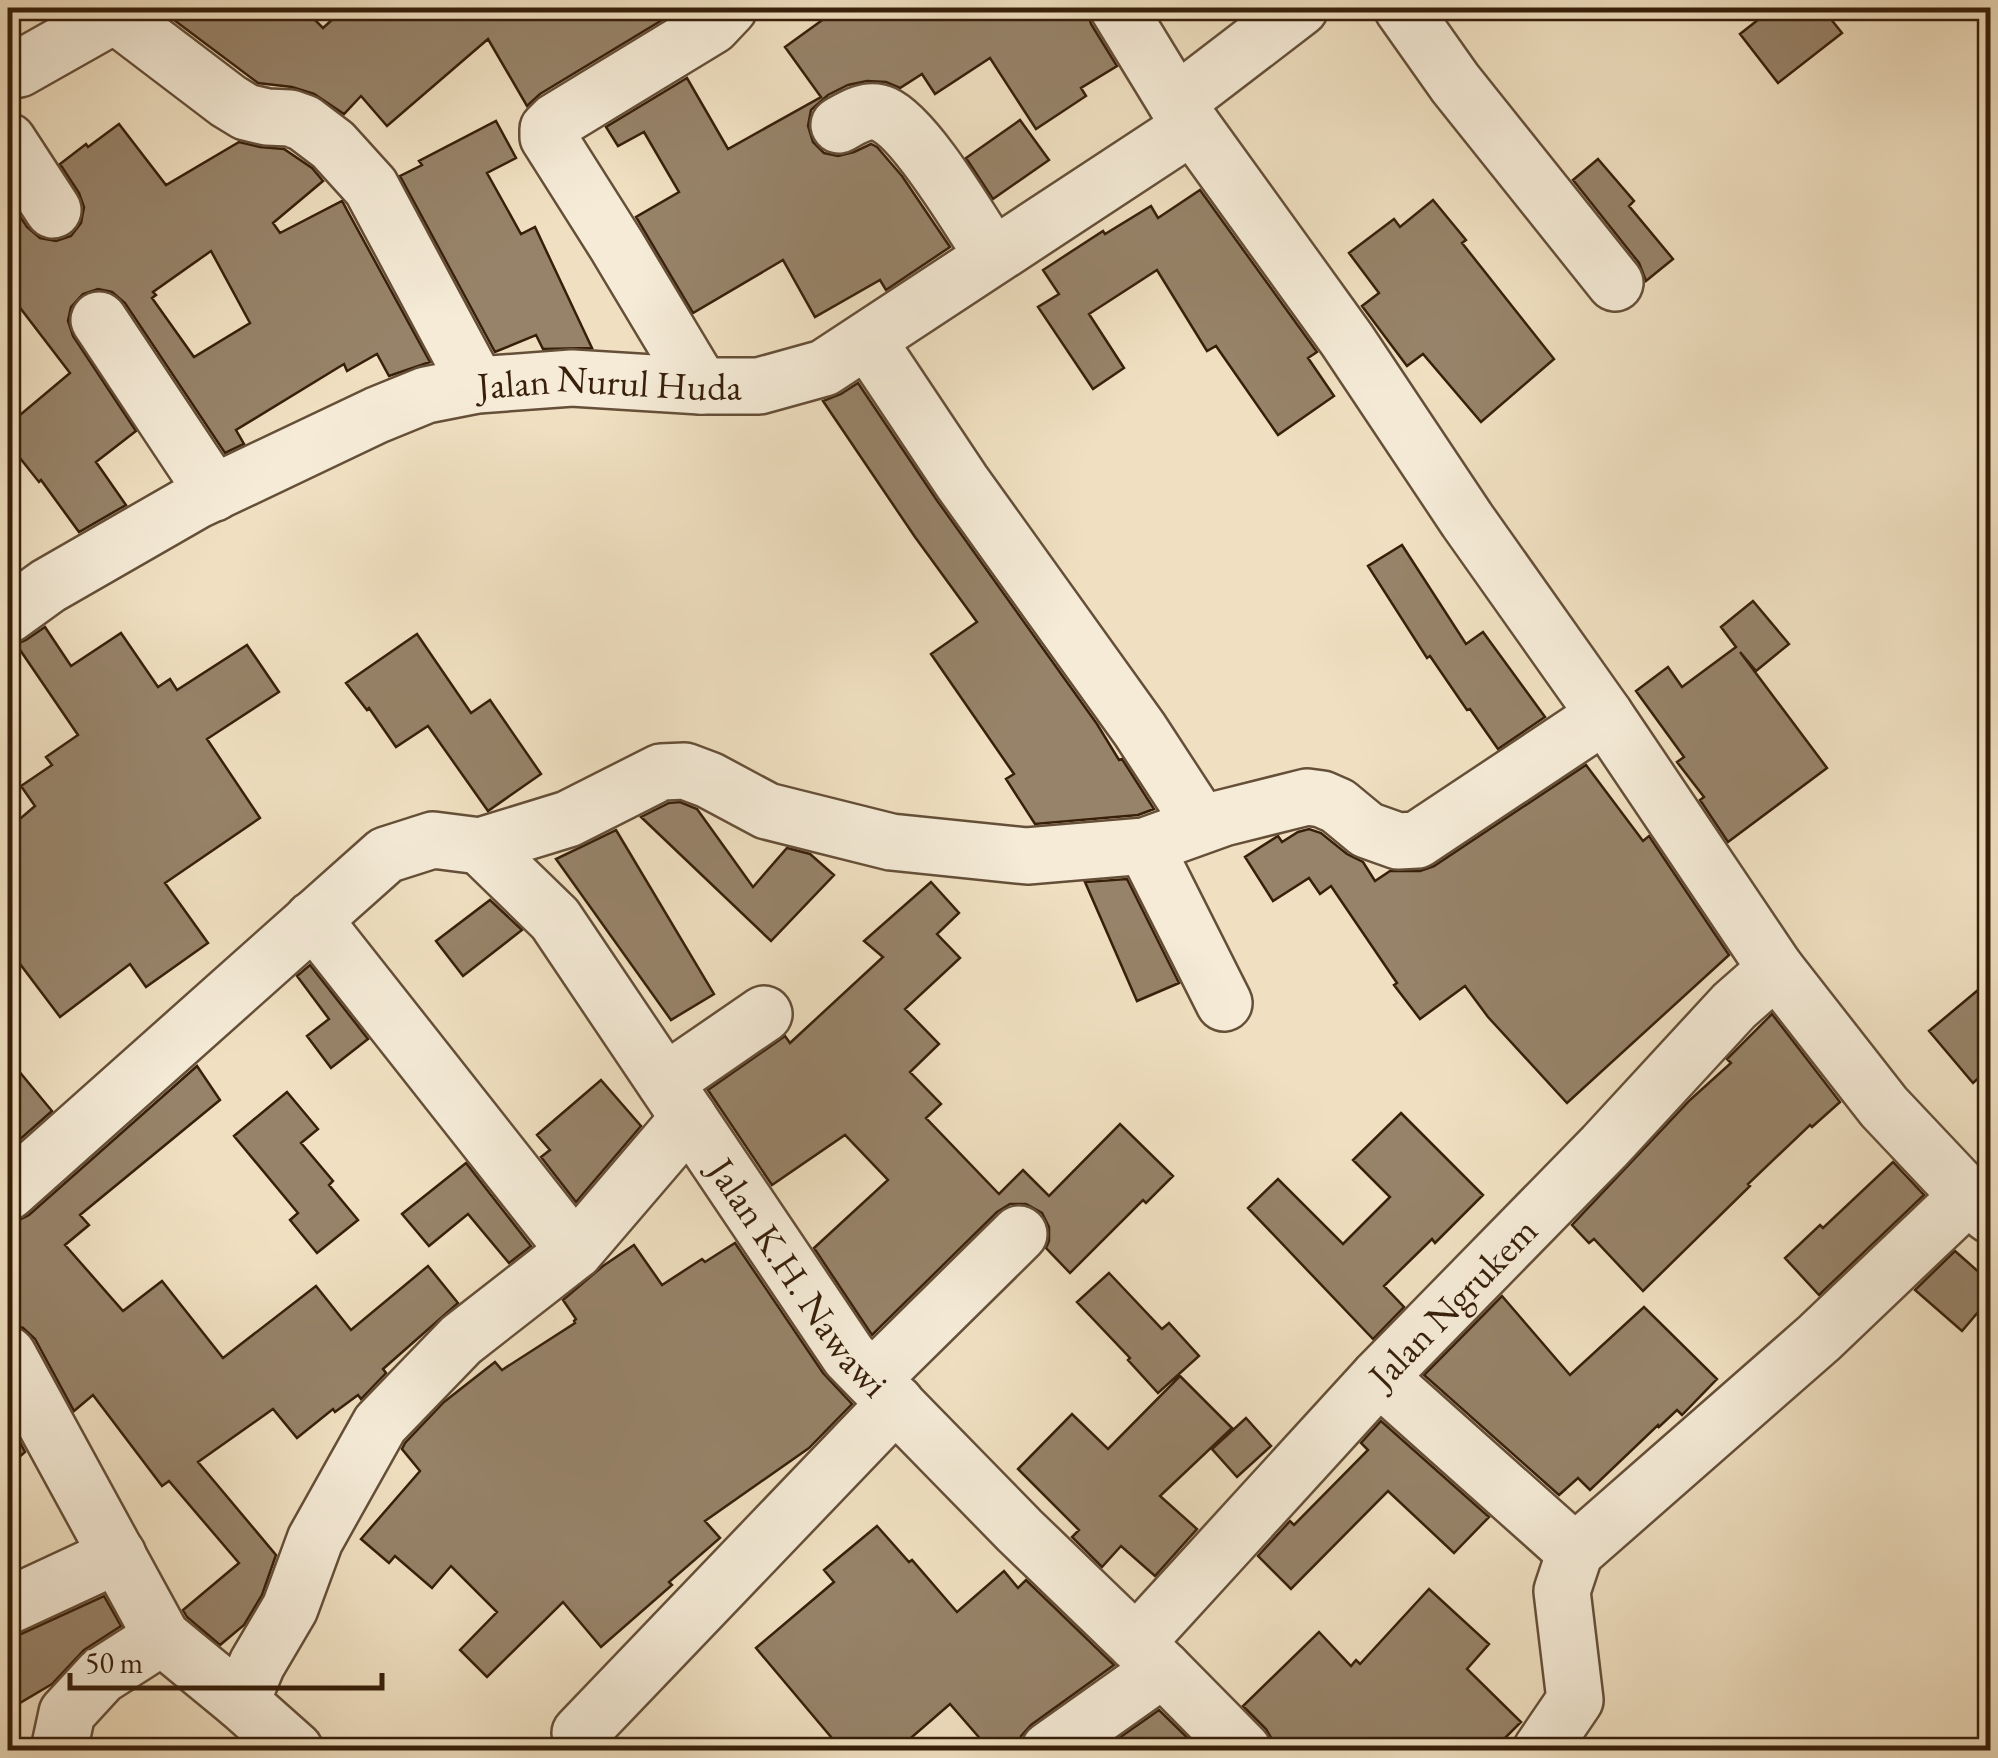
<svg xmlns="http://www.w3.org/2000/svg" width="1998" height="1758" font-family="'EB Garamond',serif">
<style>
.building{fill:#978369;stroke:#371f0a;stroke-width:2.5;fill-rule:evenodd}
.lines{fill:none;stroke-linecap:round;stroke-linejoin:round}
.minor-casing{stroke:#654f38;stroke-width:60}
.minor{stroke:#f5ebd7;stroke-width:55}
.labels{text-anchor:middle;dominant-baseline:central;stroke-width:8;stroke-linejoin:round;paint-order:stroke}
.street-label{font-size:38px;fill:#371f0a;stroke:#f5ebd7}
</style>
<rect width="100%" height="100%" fill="#f0e0c1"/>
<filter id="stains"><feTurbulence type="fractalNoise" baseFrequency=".002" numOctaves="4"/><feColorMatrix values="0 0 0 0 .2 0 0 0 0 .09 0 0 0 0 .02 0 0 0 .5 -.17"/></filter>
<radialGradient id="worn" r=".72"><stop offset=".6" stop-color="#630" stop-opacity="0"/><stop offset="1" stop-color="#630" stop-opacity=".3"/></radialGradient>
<!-- building -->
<path class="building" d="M158 8H303L323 28 345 8H682L540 94 527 106 488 39 387 126 361 96 344 114 314 94 292 87 258 83Z
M839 8H1087L1091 24 1117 66 1081 88 1086 96 1036 129 990 58 935 94 922 74 900 88 886 82 867 81 848 85 828 95 811 110 808 126 813 142 824 153 838 156 854 152 871 144 877 147 902 176 950 247 886 290 880 280 815 317 783 260 693 313 636 217 679 192 644 132 618 146 606 127 687 78 728 149 821 97 785 47Z
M1773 8H1822L1842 33 1778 83 1740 34Z
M1020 120 1049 160 993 199 966 158Z
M496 121 516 158 487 173 521 234 535 227 592 348 543 349 536 335 495 352 400 176 422 165 419 161Z
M119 124 166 185 239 142 260 147 284 149 312 168 323 181 273 223 280 233 342 201 430 362 389 376 377 354 347 371 344 364 236 430 244 444 225 453 125 303 112 292 98 289 83 294 71 307 68 321 73 336 136 431 96 462 126 505 79 532 41 480 39 482 8 443V425L70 373 8 292V205L11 203 27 227 40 238 56 241 71 236 81 223 84 207 79 193 60 164 86 144 88 147ZM211 251 250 323 194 357 152 298 156 295 153 292Z
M1598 159 1634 201 1629 206 1673 259 1646 281 1639 263 1573 180Z
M1200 190 1317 352 1308 358 1334 396 1278 435 1216 346 1207 351 1157 270 1089 314 1124 368 1093 389 1038 307 1059 294 1043 270 1103 231 1105 234 1151 206 1158 218Z
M1433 200 1466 240 1462 243 1554 359 1481 422 1423 354 1407 366 1362 306 1379 293 1349 253 1394 219 1400 227Z
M858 383 936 499 1097 724 1119 760 1122 759 1154 809 1138 815 1035 824 1006 779 1014 774 931 654 977 622 915 537 823 401 841 394Z
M1402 545 1466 644 1483 632 1545 717 1498 749 1470 709 1467 710 1430 656 1427 658 1368 566Z
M1753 601 1789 644 1756 671 1740 652 1827 768 1728 842 1700 800 1704 797 1677 762 1684 757 1636 691 1668 667 1682 687 1736 647 1721 627Z
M45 627 71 666 121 633 158 687 170 679 177 690 247 645 279 692 207 739 260 818 165 883 208 943 146 987 130 964 60 1017 8 948V829L35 806 21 786 52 765 46 757 78 735 16 644 26 640Z
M417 634 471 713 490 700 541 774 488 811 428 726 396 747 369 708 367 710 346 683Z
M1586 765 1643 841 1649 836 1729 955 1567 1103 1488 1017 1465 986 1420 1019 1394 985 1397 983 1331 886 1320 894 1309 878 1273 901 1245 857 1278 836 1282 842 1298 832 1309 829 1321 833 1347 854 1363 862 1375 881 1390 871H1420L1434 866Z
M680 802 697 809 753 887 787 848 810 854 834 875 771 941 641 817 669 803Z
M616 830 714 994 671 1020 556 859Z
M1127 879 1179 983 1137 1001 1085 882Z
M931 882 959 913 937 934 960 958 905 1009 939 1044 910 1072 941 1104 926 1118 999 1194 1023 1170 1049 1196 1120 1124 1173 1176 1146 1203 1143 1200 1070 1273 1046 1248 1049 1241V1227L1042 1213 1026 1204H1010L997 1212 872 1335 814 1248 888 1180 845 1135 772 1185 708 1090 785 1036 790 1043 883 957 864 941Z
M490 900 522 930 463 976 436 941Z
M310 965 368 1039 331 1068 307 1036 329 1019 297 976Z
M1990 980V1068L1973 1083 1929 1031Z
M1772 1014 1840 1102 1812 1127 1810 1125 1748 1184 1750 1186 1643 1291 1594 1239 1589 1243 1572 1225 1690 1100 1731 1063 1727 1059Z
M8 1058 52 1111 17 1142 8 1130Z
M197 1066 220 1100 80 1215 89 1225 65 1245 123 1311 162 1281 223 1358 316 1286 351 1330 428 1266 458 1303 383 1369 386 1373 361 1399 358 1395 335 1412 333 1409 297 1438 273 1409 198 1462 276 1555 262 1595 244 1625 220 1645 187 1617 183 1610 239 1563 169 1481 162 1486 93 1395 74 1411 35 1339 23 1328 8 1324V1222H15L29 1215Z
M601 1080 641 1126 576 1202 541 1157 550 1150 537 1135Z
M287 1092 318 1129 301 1143 333 1181 329 1185 358 1220 317 1253 290 1220 298 1213 234 1136Z
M1401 1113 1483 1195 1435 1243 1432 1239 1384 1286 1404 1307 1373 1339 1248 1208 1278 1179 1343 1244 1390 1197 1353 1160Z
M1893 1162 1924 1195 1819 1295 1785 1258 1820 1225 1823 1228Z
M466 1163 531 1246 509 1263 468 1214 429 1246 402 1214Z
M735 1243 823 1373 852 1404 809 1448 705 1521 720 1538 669 1582 672 1585 601 1647 563 1602 487 1677 460 1650 497 1612 451 1566 432 1588 395 1556 389 1563 361 1539 420 1471 402 1449 405 1443 444 1402 495 1362 502 1370 575 1323 574 1321 576 1319 563 1300 603 1266 634 1245 662 1285 702 1259 705 1262Z
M1955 1251 1990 1282V1298L1962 1331 1915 1290Z
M1109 1273 1162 1329 1169 1323 1199 1356 1158 1393 1128 1360 1130 1358 1077 1302Z
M1502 1296 1570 1375 1644 1307 1717 1379 1682 1415 1677 1410 1659 1427 1658 1425 1590 1490 1578 1478 1559 1495 1424 1375Z
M1180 1376 1232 1428 1160 1496 1197 1529 1155 1576 1121 1546 1102 1567 1072 1537 1079 1530 1018 1469 1072 1414 1108 1449Z
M1246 1418 1271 1446 1237 1477 1212 1449Z
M8 1419 25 1452 8 1467Z
M1381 1421 1489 1517 1454 1553 1388 1491 1291 1589 1258 1556 1290 1521 1294 1525 1368 1450 1361 1443Z
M877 1526 909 1562 912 1560 957 1612 1004 1571 1018 1588 1026 1580 1114 1665 1031 1725 1021 1736 1018 1750H990L950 1704 897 1750H842L756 1648 834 1582 824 1570Z
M1429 1589 1489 1644 1467 1669 1521 1722 1493 1750H1273V1741L1266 1729 1243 1706 1319 1632 1351 1666 1356 1660 1360 1664Z
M104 1596 121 1626 84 1650 52 1684 8 1710V1637L21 1634Z
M1159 1710 1200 1750H1102Z"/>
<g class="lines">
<defs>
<g id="minor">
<path d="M1118 8 1176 103 1347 340 1467 520 1605 715 1776 969 1884 1107 1968 1196 1990 1215"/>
<path d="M1402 8 1455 83 1615 283"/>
<path d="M115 15 228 101 246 112 267 117 290 118 304 123 333 145 371 187 477 385"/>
<path d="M8 71 19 69 127 8"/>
<path d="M1176 103 1300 8"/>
<path d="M839 125C851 118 868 107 883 114 917 129 971 223 993 256"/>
<path d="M8 141 53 210"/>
<path d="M99 320 214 493"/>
<path d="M868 341 962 482 1140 730 1202 825"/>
<path d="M701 386 617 246 548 137V129L556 121 712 26 729 8"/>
<path id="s1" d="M8 615 48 586 196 501 377 415 426 395 477 385 572 378 701 386H759L824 368 1192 126"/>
<path id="s2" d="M480 846 555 919 849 1356 1020 1531 1163 1669 1243 1750"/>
<path d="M1145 846 1224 1003"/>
<path d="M313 919 575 1251"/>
<path d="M665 1082 764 1014"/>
<path d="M8 1192 386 855 433 840 480 846 568 819 661 772 685 771 709 780 767 811 891 842 1027 856 1145 846 1223 818 1307 797 1322 799 1338 806 1367 830 1398 841 1417 840 1605 715"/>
<path d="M8 1355 162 1637 241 1702"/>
<path d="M1379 1377 1575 1552"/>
<path d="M872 1379 1019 1234"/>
<path d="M8 1606 118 1555"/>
<path id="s3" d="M1136 1643 1379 1377 1604 1147 1734 1006 1776 969"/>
<path d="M580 1733 896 1403"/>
<path d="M59 1750 67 1713 101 1676 162 1637"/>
<path d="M295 1750 241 1702 257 1664 290 1608 315 1540 380 1424 461 1340 575 1251 689 1118"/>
<path d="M1049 1750 1163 1669"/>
<path d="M1541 1750 1575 1700 1562 1591 1575 1552 1819 1338 1968 1196"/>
</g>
</defs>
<!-- minor casing -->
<use href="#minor" class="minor-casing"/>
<!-- minor -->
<use href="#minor" class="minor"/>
</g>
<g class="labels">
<!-- street labels -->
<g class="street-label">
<text stroke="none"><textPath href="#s1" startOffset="658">Jalan Nurul Huda</textPath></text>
<text stroke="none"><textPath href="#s2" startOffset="538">Jalan K.H. Nawawi</textPath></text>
<text stroke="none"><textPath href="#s3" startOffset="465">Jalan Ngrukem</textPath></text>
</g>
</g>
<!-- margin -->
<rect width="1998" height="1758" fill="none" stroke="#f0e0c1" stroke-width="40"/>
<rect x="10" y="10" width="1978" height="1738" fill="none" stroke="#371f0a" stroke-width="5"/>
<rect x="20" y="20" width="1958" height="1718" fill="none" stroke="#371f0a" stroke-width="2.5"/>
<!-- scale -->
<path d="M70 1673v15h312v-15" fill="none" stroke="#371f0a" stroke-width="5"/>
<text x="85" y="1673" font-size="30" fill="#371f0a" stroke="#f5ebd7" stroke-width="8" paint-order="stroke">50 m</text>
<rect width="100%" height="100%" filter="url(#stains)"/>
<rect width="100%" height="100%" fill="url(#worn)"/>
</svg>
